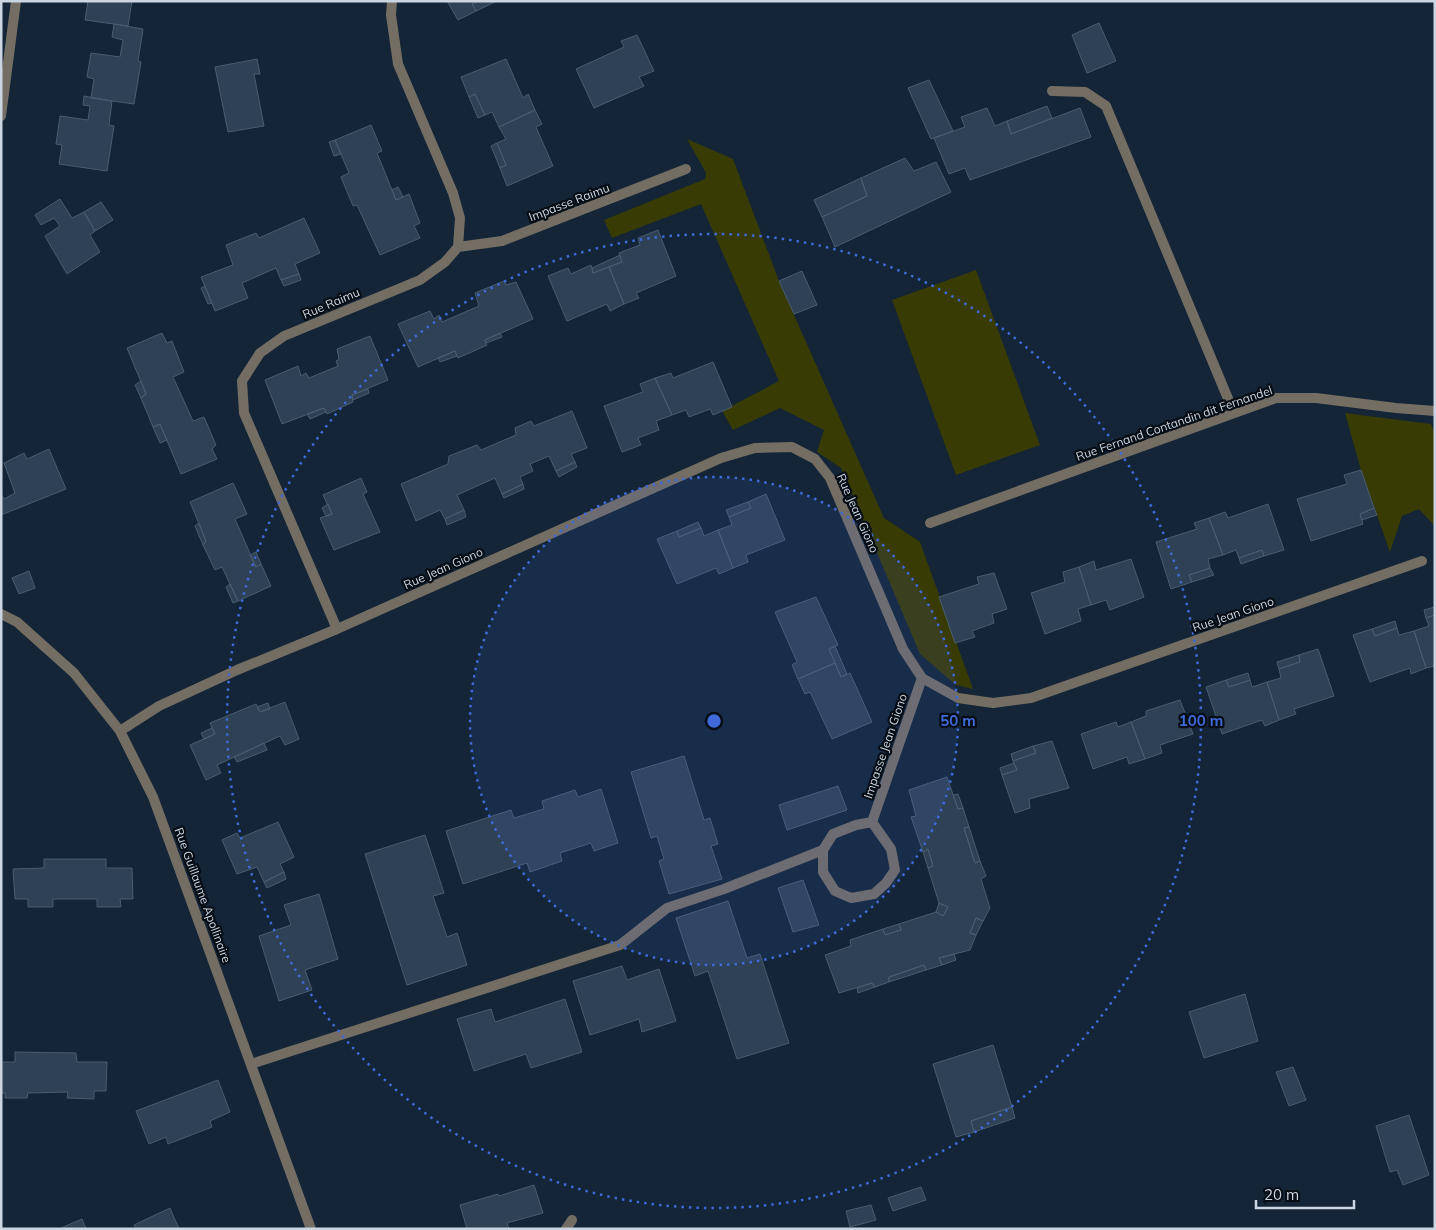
<svg xmlns="http://www.w3.org/2000/svg" width="1436" height="1230" font-family="Mulish,sans-serif">
<style>
.green{fill:#393b05}
.building{fill:#2f4154;stroke:#495d70}
.lines{fill:none;stroke-linecap:round;stroke-linejoin:round}
.service{stroke:#746d63;stroke-width:10}
.minor{stroke:#746d63;stroke-width:10}
.ring{fill:none;stroke:#4069da;stroke-width:2.5;stroke-dasharray:2.5 5}
.labels{text-anchor:middle;dominant-baseline:central;stroke-width:4.5;stroke-linejoin:round;paint-order:stroke}
.street-label{font-size:12px;fill:#cbd6e2;stroke:#060d15}
.centre{fill:#4069da;stroke:#060d15;stroke-width:2.5}
.ring-label{font-size:15px;text-anchor:middle;font-weight:bold;fill:#4069da;stroke:#060d15;stroke-width:4.5;stroke-linejoin:round;paint-order:stroke}
</style>
<rect width="100%" height="100%" fill="#132536"/>
<!-- green -->
<path class="green" d="M687 139 733 159 779 281 884 518 920 542 973 689 956 685 920 654 841 468 817 452 824 430 780 408 733 430 722 411 779 381 701 204 612 238 604 220 705 179 706 173Z
M976 270 1040 445 956 475 892 300Z
M1345 413 1431 424 1435 435V526L1419 509 1402 516 1390 552 1361 470Z"/>
<!-- building -->
<path class="building" d="M88 1H132L128 26 85 20Z
M447 1H479L472 4 476 11 458 20Z
M479 1H497L476 11 472 4Z
M1099 23 1116 61 1087 73 1072 35Z
M114 24 143 29 138 61 141 62 134 104 91 98 94 79 87 77 91 53 120 57 123 40 112 37Z
M637 35 654 71 639 77 644 86 594 108 576 69 624 47 621 41Z
M257 59 260 74H254L264 126 228 132 215 67Z
M506 59 523 98 528 94 535 110 499 127 492 112 485 115 475 94 469 97 461 77Z
M929 80 953 131 931 139 908 88Z
M475 94 485 115 478 118 469 97Z
M84 96 112 101 109 125 114 126 107 171 59 164 62 145 56 144 60 116 88 120 90 106 83 105Z
M1047 106 1052 118 1011 134 1007 121Z
M987 108 995 126 1007 121 1011 134 1080 108 1091 137 970 180 965 168 949 174 934 138 965 127 961 117Z
M535 110 542 124 536 127 553 166 507 186 500 168 506 165 497 143 506 139 499 127Z
M371 125 382 151 377 153 396 200 409 194 420 223 414 226 420 238 380 255 357 205 353 206 341 177 349 173 335 140Z
M335 140 341 154 334 156 329 142Z
M497 143 506 165 500 168 491 146Z
M905 158 914 171 936 162 951 192 835 247 822 217 867 196 861 178Z
M861 178 867 196 822 217 814 200Z
M398 187 403 197 396 200 392 190Z
M60 199 72 218 84 212 95 231 90 235 100 252 67 274 45 236 60 226 54 218 41 225 35 215Z
M101 202 113 220 95 231 84 212Z
M304 218 320 253 295 264 299 274 281 280 276 268 242 283 248 298 215 311 201 277 233 265 226 245 256 233 259 238Z
M658 230 676 276 636 293 639 298 624 304 609 267 622 262 619 253 640 245 638 238Z
M620 255 622 262 593 273 592 268Z
M591 265 593 273 609 267 624 304 610 311 607 304 567 321 548 276 568 268 571 274Z
M802 271 817 305 794 314 779 281Z
M299 274 301 280 284 286 281 280Z
M504 281 506 285 516 282 533 319 485 340 487 345 458 358 455 351 418 367 398 324 430 311 434 319 439 315 442 322 479 306 475 293Z
M205 286 212 303 208 304 201 288Z
M162 333 167 343 172 341 184 372 173 377 193 421 204 417 216 445 212 449 217 459 181 474 160 424 153 427 141 398 146 394 127 348Z
M500 333 502 337 486 343 485 340Z
M370 336 388 380 352 395 353 402 327 414 324 408 282 424 265 380 298 366 301 376 306 373 309 378 338 366 336 361 339 359 337 349Z
M455 351 457 356 440 362 438 358Z
M713 362 732 407 713 415 710 409 689 417 686 410 672 415 655 378 671 373 673 378Z
M655 378 672 415 656 421 659 430 638 438 641 445 622 452 604 406 643 392 640 384Z
M141 381 146 394 141 398 135 385Z
M368 389 369 393 353 400 352 395Z
M324 408 326 412 310 419 307 414Z
M572 411 587 448 571 454 575 462 556 471 549 456 530 464 533 471 520 477 523 484 502 494 495 478 457 495 464 510 445 519 440 510 416 521 401 484 448 464 449 456 477 445 481 450 516 435 515 428 531 421 534 426Z
M160 424 167 440 160 443 153 427Z
M49 449 66 489 1 515V494L4 499 15 493 4 463 24 453 27 459Z
M575 462 577 467 559 477 556 471Z
M1361 470 1374 508 1360 514 1363 524 1311 541 1297 499 1347 484 1344 475Z
M361 478 367 492 363 494 380 532 334 550 320 518 332 514 323 495Z
M233 483 247 514 235 519 256 567 261 564 271 586 238 601 222 567 215 570 203 545 206 541 190 502Z
M523 484 524 489 504 498 502 494Z
M766 494 785 540 746 555 748 562 733 568 718 530 732 525 729 517 751 508 748 502Z
M748 502 751 508 729 517 726 510Z
M328 504 332 514 326 516 322 508Z
M1268 504 1284 550 1264 556 1262 550 1239 558 1236 550 1223 555 1209 518 1225 512 1228 518Z
M1374 508 1377 515 1362 520 1360 514Z
M464 510 466 517 447 525 445 519Z
M1209 518 1223 555 1208 559 1210 568 1189 575 1192 582 1171 589 1156 542 1197 529 1194 523Z
M698 522 701 528 679 537 677 531Z
M199 523 206 541 203 545 195 526Z
M701 528 704 536 718 530 733 568 719 574 716 568 677 584 657 539 677 531 679 537Z
M1262 550 1264 556 1241 564 1239 558Z
M256 552 261 564 256 567 250 555Z
M1131 559 1144 597 1110 610 1106 600 1091 605 1079 567 1094 561 1096 570Z
M1079 567 1091 605 1078 609 1081 621 1045 634 1031 593 1065 582 1063 572Z
M1210 568 1214 575 1192 582 1189 575Z
M29 571 35 588 19 594 12 578Z
M994 573 1007 609 992 614 994 623 972 631 975 637 955 643 939 597 979 584 977 577Z
M230 584 238 601 233 603 226 587Z
M816 597 838 645 829 649 835 663 798 679 792 665 797 662 775 612Z
M1435 607V615L1426 618 1424 610Z
M1435 615V666L1426 668 1414 631 1429 626 1426 618Z
M1395 621 1397 628 1375 636 1372 629Z
M1397 628 1399 635 1414 631 1426 668 1411 674 1410 668 1370 682 1353 635 1372 629 1375 636Z
M835 646 847 674 841 677 829 649Z
M1318 649 1334 696 1294 709 1296 714 1279 720 1267 682 1281 678 1279 669 1300 662 1299 655Z
M1299 655 1300 662 1279 669 1277 662Z
M835 663 841 677 850 673 872 722 832 739 810 692 805 694 798 679Z
M1248 673 1250 680 1229 687 1226 680Z
M1226 680 1229 687 1250 680 1252 687 1267 682 1279 720 1265 726 1262 720 1222 734 1206 687Z
M1180 700 1193 734 1160 745 1162 753 1145 759 1131 722 1146 716V711Z
M285 702 299 739 285 745 280 736 217 765 221 773 206 780 190 745 215 734 210 723 256 704 260 712Z
M268 703 270 709 260 712 257 707Z
M1116 722 1118 727 1131 722 1145 759 1129 764 1127 757 1093 769 1081 734Z
M212 728 215 734 204 739 201 733Z
M1052 741 1069 788 1029 799 1030 808 1015 813 1002 775 1017 770 1013 761 1036 753 1033 746Z
M264 743 267 750 237 762 234 757Z
M1033 746 1036 753 1013 761 1011 754Z
M684 756 704 820 710 818 718 844 711 846 722 879 669 894 659 861 664 859 657 836 651 838 631 772Z
M1014 763 1017 770 1002 775 1000 768Z
M947 777 958 809 963 808 969 827 964 828 975 863 980 861 986 876 981 879 990 908 983 921 976 918 970 933 976 935 970 950 939 958 942 965 926 970 924 965 889 977V982L875 987 872 983 839 993 825 955 851 946 850 940 883 929 885 935 901 930 899 924 936 912 943 916 948 907 939 903 928 868 933 866 928 849 923 852 911 817 916 816 909 790Z
M838 786 847 810 787 830 779 805Z
M601 789 618 843 594 851 591 843 560 853 562 861 530 872 527 863 463 884 446 831 511 810 514 818 544 809 542 801 575 790 578 797Z
M958 794 963 808 958 809 953 795Z
M278 822 294 857 280 864 284 872 264 882 257 867 237 874 222 840 237 833 240 838Z
M969 827 980 861 975 863 964 828Z
M425 835 444 893 433 896 447 937 457 933 467 965 407 985 365 854Z
M928 849 933 866 928 868 923 852Z
M44 859H106V868H132L133 899H120L121 907H97V899H53V907H28V899H15L13 869 44 868Z
M284 872 286 879 267 888 264 882Z
M803 880 819 925 793 932 778 888Z
M319 894 338 959 305 970 312 990 279 1001 259 936 291 925 284 905Z
M728 901 747 958 760 954 789 1043 737 1059 708 971 695 976 676 918Z
M939 903 948 907 943 916 936 912Z
M976 918 983 921 976 935 970 933Z
M899 924 901 930 885 935 883 929Z
M954 954 956 960 942 965 939 958Z
M924 965 926 970 889 982V977Z
M622 966 627 980 659 969 676 1021 642 1032 639 1019 590 1035 573 981Z
M872 983 875 987 858 993 857 988Z
M1245 994 1258 1041 1204 1058 1189 1012Z
M565 999 582 1052 531 1068 526 1054 474 1071 457 1019 491 1009 495 1022Z
M993 1045 1012 1107 971 1121 974 1132 956 1137 933 1064Z
M15 1052 76 1053 77 1062H107L106 1091H94V1099L67 1098 68 1092 28 1093 27 1098H5V1093H1V1062H15Z
M1293 1067 1306 1100 1289 1106 1276 1072Z
M218 1080 230 1112 210 1121 212 1127 168 1144 166 1137 149 1144 136 1111Z
M1012 1107 1015 1118 974 1132 971 1121Z
M1409 1115 1429 1175 1403 1185 1397 1170 1390 1172 1376 1126Z
M534 1185 543 1213 507 1223 509 1229H467L460 1205 498 1194 499 1196Z
M921 1187 926 1200 893 1211 888 1198Z
M871 1205 876 1220 850 1227 846 1211Z
M170 1208 179 1229H136L134 1225Z
M82 1219 86 1229H59Z"/>
<g class="lines">
<!-- service -->
<path class="service" d="M1052 91 1085 92 1106 106 1234 413
M566 1229 572 1220"/>
<!-- minor -->
<path class="minor" d="M1 116 16 1
M458 247 502 241 686 169
M930 523 1276 398H1316L1396 408 1435 411
M1 614 17 622 74 673 120 731 153 797 311 1229
M337 629 244 413 242 381 260 353 284 336 420 280 445 262 458 247 460 218 453 193 398 64 391 15 392 1
M120 731 159 706 237 670 337 629 721 458 755 448 792 447 815 459 830 478 903 649 922 678 958 698 993 703 1031 698 1422 561
M872 822 891 849 895 870 886 883 874 894 851 898 835 891 823 872V850L833 834 856 825 872 822 922 678
M251 1064 620 945 667 908 724 889 823 850"/>
</g>
<!-- distance rings -->
<circle cx="714" cy="721" r="244" fill="#4069da" fill-opacity=".12"/>
<g class="ring">
<circle cx="714" cy="721" r="244"/>
<circle cx="714" cy="721" r="487"/>
</g>
<g class="labels">
<!-- street labels -->
<g class="street-label">
<text transform="translate(569 202) rotate(-21)">Impasse Raimu</text>
<text transform="translate(331 303) rotate(-23)">Rue Raimu</text>
<text transform="translate(1174 423) rotate(-19)">Rue Fernand Contandin dit Fernandel</text>
<text transform="translate(858 513) rotate(66)">Rue Jean Giono</text>
<text transform="translate(443 568) rotate(-24)">Rue Jean Giono</text>
<text transform="translate(1233 614) rotate(-19)">Rue Jean Giono</text>
<text transform="translate(885 746) rotate(-71)">Impasse Jean Giono</text>
<text transform="translate(203 895) rotate(70)">Rue Guillaume Apollinaire</text>
</g>
</g>
<circle cx="714" cy="721" r="8" class="centre"/>
<g class="ring-label">
<text x="958" y="726">50 m</text>
<text x="1201" y="726">100 m</text>
</g>
<!-- border -->
<rect width="1436" height="1230" fill="none" stroke="#cbd6e2" stroke-width="5"/>
<!-- scale -->
<path d="M1256 1200v8h98v-8" fill="none" stroke="#cbd6e2" stroke-width="2.5"/>
<text x="1264" y="1200" font-size="15" fill="#cbd6e2" stroke="#060d15" stroke-width="4" paint-order="stroke">20 m</text>
</svg>
